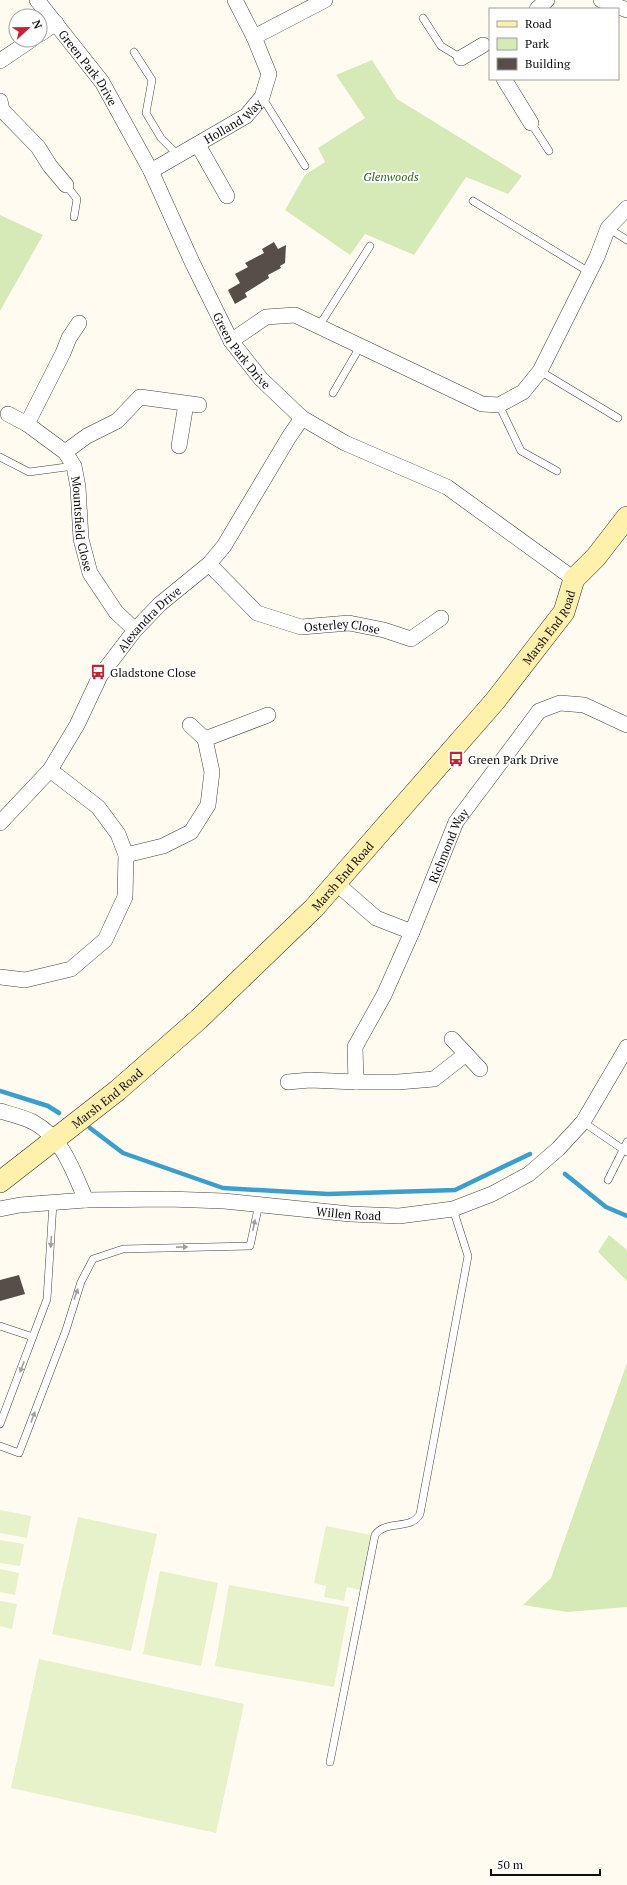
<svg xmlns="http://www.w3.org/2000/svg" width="627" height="1885" font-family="'PT Serif',serif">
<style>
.green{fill:#d6eab8}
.pitch{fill:#e7f1ca}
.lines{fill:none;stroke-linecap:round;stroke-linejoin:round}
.stream{stroke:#3a9ecf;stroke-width:4.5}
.building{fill:#574e4a}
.lane-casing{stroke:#414141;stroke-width:8}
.street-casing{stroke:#414141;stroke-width:16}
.secondary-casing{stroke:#303030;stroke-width:22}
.lane{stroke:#fff;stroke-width:7}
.street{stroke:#fff;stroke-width:15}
.secondary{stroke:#fff0ab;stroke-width:21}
.oneway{fill:#9f9f9f}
.labels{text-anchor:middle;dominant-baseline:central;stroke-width:4;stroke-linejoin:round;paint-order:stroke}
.street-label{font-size:12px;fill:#0e0e0e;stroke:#fff}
.park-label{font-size:12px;font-style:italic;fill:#32671d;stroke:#fff}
.poi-label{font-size:12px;fill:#0e0e0e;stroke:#fff;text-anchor:start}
</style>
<rect width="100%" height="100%" fill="#fffbf0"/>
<!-- green -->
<path class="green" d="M372 60 397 99 522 176 508 194 466 177 414 255 365 234 350 255 285 210 305 175 325 162 318 148 365 118 336 75Z
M0 215 43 235 0 311Z
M609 1235 627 1250V1281L598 1252Z
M627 1363V1607L567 1612 523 1605 551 1578Z"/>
<!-- pitch -->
<path class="pitch" d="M0 1510 31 1516 27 1538 0 1533Z
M78 1517 157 1534 131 1651 52 1634Z
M326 1526 371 1535 361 1590 347 1587 344 1601 324 1597 326 1586 314 1583Z
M0 1540 24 1544 20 1566 0 1563Z
M0 1569 19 1573 15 1595 0 1592Z
M160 1571 218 1583 201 1666 143 1654Z
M229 1585 349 1607 334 1687 215 1666Z
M0 1601 17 1604 12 1629 0 1626Z
M39 1659 244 1704 216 1833 11 1788Z"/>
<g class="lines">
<!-- stream -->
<path class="stream" d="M0 1091 48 1106 59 1113
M90 1128 123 1153 223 1188 328 1194 455 1190 530 1154
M565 1174 606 1207 627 1216"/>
</g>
<!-- building -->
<path class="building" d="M274 242 278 249 286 245 285 263 280 266 281 268 268 275 269 278 245 293 247 297 235 304 228 290 240 283 235 274 248 267 245 263 264 253 262 249Z
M19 1275 25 1294 0 1301V1280Z"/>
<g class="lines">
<defs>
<path id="lane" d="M423 18 441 46 461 58
M134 52 152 80 146 113 161 138 179 156
M262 97 305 166
M531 123 549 151
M66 185 77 199 74 217
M473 201 589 272
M608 228 627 240
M319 326 370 246
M540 371 618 418
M333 393 361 345
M499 405 521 451 557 471
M0 457 29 472 74 466
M583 1122 627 1152
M608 1180 627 1142
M0 1326 33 1337
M0 1424 47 1299 53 1203
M0 1446 19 1453 66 1330 81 1282 93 1259 123 1249 250 1246 259 1204
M330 1762 375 1535C386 1519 411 1531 420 1514L468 1256 453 1209"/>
<g id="street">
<path id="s1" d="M37 0 102 82 151 171 192 262 231 341 261 379 302 418 345 443 447 487 574 579"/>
<path d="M601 0 627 10"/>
<path d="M537 9 547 0"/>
<path d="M40 34 56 23"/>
<path d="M254 37 325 0"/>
<path d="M461 58 483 45"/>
<path d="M0 61 31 40"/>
<path d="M504 79 531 123"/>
<path d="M0 101 2 110 38 147 50 166 66 185"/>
<path d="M198 145 227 196"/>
<path id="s2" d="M151 171 246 116 262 97 269 74 254 37 235 0"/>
<path id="s3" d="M79 323 69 338 63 353 27 424 65 452 74 466 78 487 81 539 90 573 116 612 135 630"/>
<path d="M231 341 266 317 295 315 482 404 499 405 523 392 540 371 597 257 608 228 627 208"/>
<path d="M8 414 27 424"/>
<path d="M179 446 186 404"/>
<path d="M65 452 87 436 117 421 140 397 199 405"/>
<path id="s4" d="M209 564 257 613 301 627 349 623 384 630 411 639 441 618"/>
<path d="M190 725 205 739"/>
<path id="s5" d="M0 823 50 770 77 725 100 676 135 630 160 604 209 564 224 546 289 437 302 418"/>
<path d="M126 855 163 846 191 832 208 805 212 772 205 739 268 715"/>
<path d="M336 883 376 918 412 932"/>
<path d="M0 977 25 980 71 969 105 940 125 897 126 855 118 834 98 807 50 770"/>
<path d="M452 1039 480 1069"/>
<path id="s6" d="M466 1054 434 1079 398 1082H356L355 1047 384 995 412 932 456 822 522 734 539 711 560 703 584 705 627 725"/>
<path d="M288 1082 310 1080 356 1082"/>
<path d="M0 1111C10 1114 23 1117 33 1122 63 1138 73 1171 86 1200"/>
<path id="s7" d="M0 1209 20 1205 86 1200 168 1199 224 1201 350 1214 399 1216 453 1209 492 1194 529 1174 558 1149 583 1122 627 1047"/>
</g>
<g id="secondary">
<path id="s8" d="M0 1182 118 1090 199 1019 314 908 495 701 564 612 574 579 596 557 627 517"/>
</g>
</defs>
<!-- lane casing -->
<use href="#lane" class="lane-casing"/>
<!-- street casing -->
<use href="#street" class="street-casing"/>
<!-- secondary casing -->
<use href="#secondary" class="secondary-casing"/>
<!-- lane -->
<use href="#lane" class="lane"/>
<!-- street -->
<use href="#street" class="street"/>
<!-- secondary -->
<use href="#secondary" class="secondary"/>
</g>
<!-- one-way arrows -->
<defs><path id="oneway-solid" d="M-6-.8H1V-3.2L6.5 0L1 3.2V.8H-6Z"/></defs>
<g class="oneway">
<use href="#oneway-solid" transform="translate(254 1225) rotate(-78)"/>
<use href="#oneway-solid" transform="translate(51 1242) rotate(94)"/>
<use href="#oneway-solid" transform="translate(182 1247) rotate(-1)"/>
<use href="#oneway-solid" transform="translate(76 1294) rotate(-70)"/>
<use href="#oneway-solid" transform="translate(22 1367) rotate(111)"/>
<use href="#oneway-solid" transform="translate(33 1417) rotate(-70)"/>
</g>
<!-- icons -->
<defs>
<symbol id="bus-bare" viewBox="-9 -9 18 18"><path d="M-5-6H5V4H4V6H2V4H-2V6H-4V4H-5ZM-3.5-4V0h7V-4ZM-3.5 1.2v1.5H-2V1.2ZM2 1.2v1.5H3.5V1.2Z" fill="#c12437" stroke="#fff" stroke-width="2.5" paint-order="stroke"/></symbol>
</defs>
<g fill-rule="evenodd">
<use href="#bus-bare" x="87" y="661" width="22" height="22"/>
<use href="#bus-bare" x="445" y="748" width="22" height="22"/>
</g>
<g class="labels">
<!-- street labels -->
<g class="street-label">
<text stroke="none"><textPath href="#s1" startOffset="85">Green Park Drive</textPath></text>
<text stroke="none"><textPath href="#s2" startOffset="96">Holland Way</textPath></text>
<text stroke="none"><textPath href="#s1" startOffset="408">Green Park Drive</textPath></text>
<text stroke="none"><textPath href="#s3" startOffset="236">Mountsfield Close</textPath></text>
<text stroke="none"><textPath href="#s5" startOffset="255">Alexandra Drive</textPath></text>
<text stroke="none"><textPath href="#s8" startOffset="784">Marsh End Road</textPath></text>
<text stroke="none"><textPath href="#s4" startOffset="156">Osterley Close</textPath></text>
<text stroke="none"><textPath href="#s6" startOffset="376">Richmond Way</textPath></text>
<text stroke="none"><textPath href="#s8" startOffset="460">Marsh End Road</textPath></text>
<text stroke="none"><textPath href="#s8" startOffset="136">Marsh End Road</textPath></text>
<text stroke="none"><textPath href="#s7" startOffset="350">Willen Road</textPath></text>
</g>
<!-- park labels -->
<g class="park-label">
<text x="391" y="176">Glenwoods</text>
</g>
<!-- poi labels -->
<g class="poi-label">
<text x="110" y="672">Gladstone Close</text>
<text x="468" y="759">Green Park Drive</text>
</g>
</g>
<!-- legend -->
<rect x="489" y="8" width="130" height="72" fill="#ffffff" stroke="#9f9f9f"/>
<rect x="497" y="21" width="20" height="6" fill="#fff0ab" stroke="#9f9f9f"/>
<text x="525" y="28" font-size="12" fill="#0e0e0e">Road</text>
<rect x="497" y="38" width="20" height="12" fill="#d6eab8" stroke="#9f9f9f"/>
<text x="525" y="48" font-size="12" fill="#0e0e0e">Park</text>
<rect x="497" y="58" width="20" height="12" fill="#574e4a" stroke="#9f9f9f"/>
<text x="525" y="68" font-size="12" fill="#0e0e0e">Building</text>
<!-- north arrow -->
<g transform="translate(28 28) rotate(68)"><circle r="19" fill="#ffffff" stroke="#9f9f9f"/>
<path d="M0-3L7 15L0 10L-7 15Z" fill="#c12437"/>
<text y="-6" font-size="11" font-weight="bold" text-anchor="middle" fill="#0e0e0e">N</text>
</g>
<!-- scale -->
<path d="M491 1869v6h109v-6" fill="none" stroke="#0e0e0e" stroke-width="2"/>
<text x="497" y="1869" font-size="12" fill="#0e0e0e" stroke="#ffffff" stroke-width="3" paint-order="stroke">50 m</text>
</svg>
